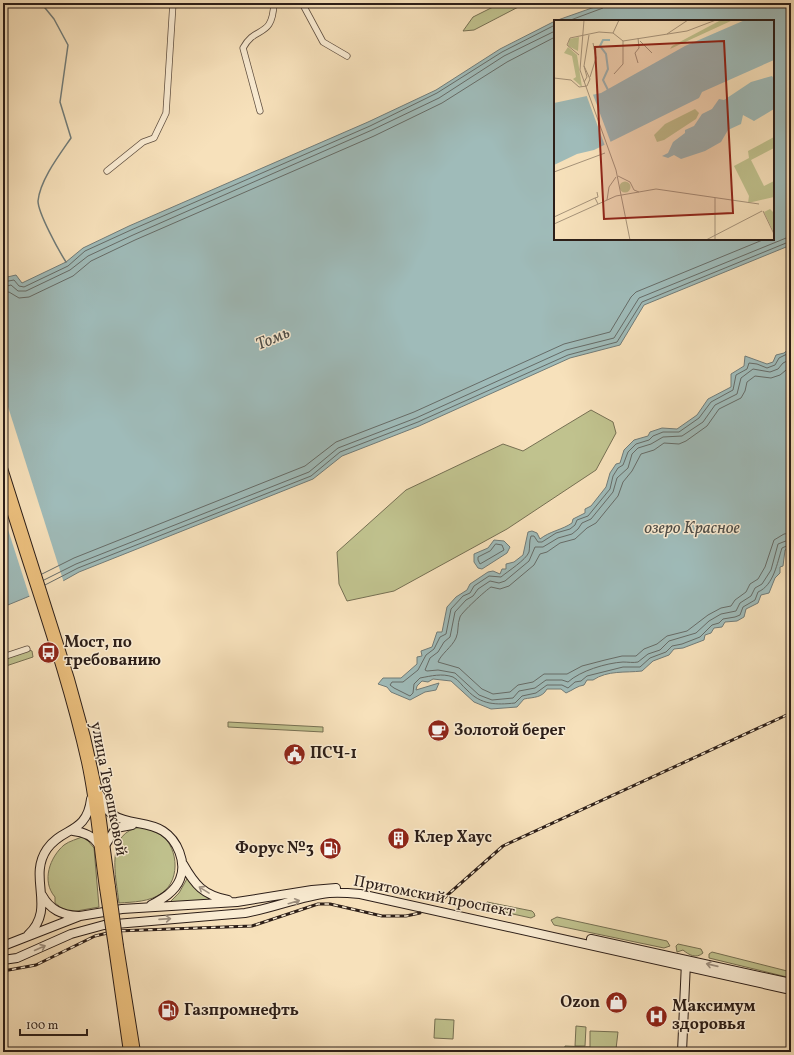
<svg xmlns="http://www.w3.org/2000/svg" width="794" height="1055" font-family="Vollkorn,serif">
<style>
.green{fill:#c0c28e;stroke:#767053}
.water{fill:#9fbbb9;stroke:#717c79}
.pier{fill:#f7e1bb}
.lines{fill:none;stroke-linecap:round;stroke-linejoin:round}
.shore{stroke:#666c68;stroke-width:1}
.stream{stroke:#717c79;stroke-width:1.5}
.street-casing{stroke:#5f4f41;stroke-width:7}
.secondary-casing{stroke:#2c1e18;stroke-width:10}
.primary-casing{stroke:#2c1e18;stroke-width:10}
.street{stroke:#faecd3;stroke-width:5.5}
.secondary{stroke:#faecd3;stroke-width:8}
.primary{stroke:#ecc07e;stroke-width:8}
.rail-casing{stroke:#2c1e18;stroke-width:3}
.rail{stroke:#faecd3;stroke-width:1.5;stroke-dasharray:4.5;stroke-linecap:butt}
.primary-bridge-casing{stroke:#2c1e18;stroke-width:10;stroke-linecap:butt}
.primary-bridge{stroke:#ecc07e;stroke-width:8}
.oneway{stroke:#9d8f7f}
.labels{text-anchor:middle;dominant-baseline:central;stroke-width:3;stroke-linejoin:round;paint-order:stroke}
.poi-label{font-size:16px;font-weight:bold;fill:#2c1e18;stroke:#faecd3;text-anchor:start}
.street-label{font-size:16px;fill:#2c1e18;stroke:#faecd3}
.water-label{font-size:17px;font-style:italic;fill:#4e4d48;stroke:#faecd3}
.inset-river{fill:none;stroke:#9fbbb9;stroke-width:2}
.inset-road{fill:none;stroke:#a6937a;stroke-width:1}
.view{fill:#8f2418;fill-opacity:0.15;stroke:#8f2418;stroke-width:2}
.inset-edge{fill:none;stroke:#2c1e18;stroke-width:2}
</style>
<rect width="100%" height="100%" fill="#f7e1bb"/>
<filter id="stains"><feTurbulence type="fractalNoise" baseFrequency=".005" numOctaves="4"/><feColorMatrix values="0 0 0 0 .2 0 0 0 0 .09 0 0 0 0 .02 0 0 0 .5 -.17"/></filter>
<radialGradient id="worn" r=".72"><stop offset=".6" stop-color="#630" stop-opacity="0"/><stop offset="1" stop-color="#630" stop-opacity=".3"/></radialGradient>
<!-- green -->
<path class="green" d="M501 3H526L474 30 463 31 473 17Z
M591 410 613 422 616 433 596 470 507 529 394 591 347 601 339 584 337 552 406 490 503 444 523 451Z
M29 650 32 651 33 657 3 667V658Z
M228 722 323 727V732L228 727Z
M142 827C146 829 152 829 157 832 178 843 182 879 162 893 150 902 133 902 119 903 116 877 104 831 142 827Z
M84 836 94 848 99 907 71 912 60 909 59 906 55 903V897C41 881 50 857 64 845 69 841 78 839 84 836Z
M188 877 219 900 170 902 179 893Z
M487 902 532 911 534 913 535 916 531 918 490 909 485 905Z
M557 917 667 941 670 946 664 948 554 925 551 920Z
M678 944 701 949 703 953C696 959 689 955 683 950L677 952 676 946Z
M712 952 791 972V978L709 958V954Z
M435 1019 454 1020 453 1039 434 1038Z
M576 1026 586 1027 585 1046H575Z
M590 1031 618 1032 616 1049 619 1052H564L565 1046 590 1047Z"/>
<!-- water -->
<path class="water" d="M606 3H791V245L644 305 620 345 570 358 419 426 342 456 313 479 79 572 54 586 3 607V278L16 275 22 283 66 262 83 248 129 226 368 122 436 90 500 49 555 21V239H773V21H555Z
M791 347V547L785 550 783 566 780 567V573L775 578 769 593 761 595 758 603 746 609 744 617 737 621 725 622 722 627 714 628 711 633 705 635 704 640 683 648 674 649 669 655 653 661 642 671C625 673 608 670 593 680H587L584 685C577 686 573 690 566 693L561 689H547C542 698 534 697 524 699L517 707 491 709 474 702 451 681 433 679 428 682 422 681 417 686 416 690 439 683 436 690 425 692 410 700 391 692 387 687 378 684 383 678H401L417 664V657L422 656 421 651 432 647 437 632H442L447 607 456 597 467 590 470 584 488 572 493 571 500 574 502 569H506V564L514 562 523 555 528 532 532 531 537 533 540 539C550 531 562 530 572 523L573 519 585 513V509L591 506 606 487 610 473 616 464 620 463 624 450 634 440 648 436 650 432 662 428 677 429 697 415 708 399 731 387V374L744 366 745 356 767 364 773 362 776 355 784 353Z
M494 540 504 541 510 547 507 553 482 569 478 568 474 562V554L488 548Z"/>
<!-- pier -->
<path class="pier" d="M3 391 64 583 30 598 3 514Z"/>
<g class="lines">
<!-- shore -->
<path class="shore" d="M568 21 603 8 606 3
M3 282 14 280 19 286 24 287 68 266 85 251 131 230 370 126 437 93 502 52 555 25
M3 287 11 285 18 291H26L70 270 88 256 133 235 372 130 439 98 504 56 555 31
M3 293 9 292 19 298 29 297 73 276 91 261 135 240 374 136 442 103 507 62 555 37
M791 352 779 358 775 365 767 368 757 364 749 363 747 369 736 375 733 390 711 402 699 418 679 432H663L653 436 649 440 636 444 628 452 623 465 618 468 613 476 610 489 588 516 577 520 575 525 570 529 556 533 542 542H538L534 536H531C529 541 530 547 529 552 526 560 508 571 501 577L489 576 474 586 470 593 463 596 451 609 446 634 440 637 434 649 426 655 418 670 403 682H392L390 685 394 688 410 696 413 693 414 684 420 678C431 676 442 673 453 677 459 680 462 686 467 690 481 705 496 705 515 703L522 696 536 693 547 685H562L568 688 575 682 581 681 587 676 623 667H640L650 658 666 652 672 646 682 644 700 637 712 625 719 623 723 619 735 617 740 615 743 607 755 600 758 592C774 585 777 563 782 548L791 544
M791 359 783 363 778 369 770 372 753 369 741 378 737 394 715 405 703 422 682 436 663 437 651 444 638 448 632 454 628 468 617 478 613 492 591 519 582 523 578 529 572 534 558 538 543 547H535L529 561 505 581 499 583 490 581 478 589 473 596 466 600 455 612 450 637 444 642 438 652 430 658 425 670 427 671 438 670 455 673 479 695 492 700 513 698 519 691 535 688 546 680H562L568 682C580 671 606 663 623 662 628 662 633 663 638 662L648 654 660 650 669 641 696 633 709 621 721 614 736 611 740 603 751 596 755 588 762 584 771 570 778 544 791 539
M791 366 780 375 771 378 755 376 747 382 745 391 741 398 719 409 707 426 686 441 679 444 664 443 654 450 641 454 632 471 623 482 618 496 596 523 587 528 575 539 560 543 547 552 540 554 534 565 509 586 500 589 491 587C486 590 461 613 460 617 457 624 459 632 456 638 452 647 441 654 438 662L459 668 482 689 493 694 510 692 518 685 533 682 544 674H567L582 666 605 660 622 656H636L644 649 657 644 667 636 687 631 708 615 721 608 731 606 735 600 746 592 750 584 758 579 765 567 774 540 784 534 791 533
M496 544 502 545 504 550 480 564 478 560V557L490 551Z
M42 574 74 558 305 466 336 442 414 412 564 344 610 332 631 297 636 292 765 239
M44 580 76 564 309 472 338 448 416 418 566 350 614 338 639 298 791 236
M45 585 78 568 311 476 340 452 418 422 568 355 617 342 642 302 791 241"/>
<!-- stream -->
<path class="stream" d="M41 3 54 19 68 45 60 102 71 138C60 154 40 180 38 201 38 213 59 251 66 262"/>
<defs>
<path id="street" d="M302 3 323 42 347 56
M3 60V77
M260 111 243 48C256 24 272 40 274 3
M107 171 143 142 154 138 166 113 173 3
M3 657 27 649"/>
<path id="secondary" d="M100 795C103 803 106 810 113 815 128 825 148 821 163 831 177 840 187 862 180 879 175 892 162 899 151 905
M73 831C84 832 92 835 98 844
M106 844 116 828 132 825
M183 864C195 885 203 895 228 900
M42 895C50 910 62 915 78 916
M28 935C57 908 27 878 47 849 62 827 87 834 91 799
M591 939 791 983
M3 946 80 916 122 909 237 902 312 890 336 888
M3 960 17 958 71 934 104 925 245 913C274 908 301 896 329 893 340 892 350 893 360 894L791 990
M682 1052 686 962"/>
<path id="primary" d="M3 468 70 679 86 737 98 791 111 887
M7 498C34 586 66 673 86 762 95 803 98 846 104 888
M119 946 136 1052
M113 947 128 1052"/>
</defs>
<!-- street casing -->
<use href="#street" class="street-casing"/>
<!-- secondary casing -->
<use href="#secondary" class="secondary-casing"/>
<!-- primary casing -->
<use href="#primary" class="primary-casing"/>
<!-- street -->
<use href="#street" class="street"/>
<!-- secondary -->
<use href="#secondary" class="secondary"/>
<!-- primary -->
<use href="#primary" class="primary"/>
<defs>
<path id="rail" d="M444 898 503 846 791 713
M3 971 36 965 95 936 116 931 252 926 318 904H330L382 916H406L420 913"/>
</defs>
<!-- rail casing -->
<use href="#rail" class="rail-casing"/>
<!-- rail -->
<use href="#rail" class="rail"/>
<defs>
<path id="primary-bridge" d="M111 887 119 946
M104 888 113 947"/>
</defs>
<!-- primary-bridge casing -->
<use href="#primary-bridge" class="primary-bridge-casing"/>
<!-- primary-bridge -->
<use href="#primary-bridge" class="primary-bridge"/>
</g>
<!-- one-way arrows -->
<defs><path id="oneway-shaft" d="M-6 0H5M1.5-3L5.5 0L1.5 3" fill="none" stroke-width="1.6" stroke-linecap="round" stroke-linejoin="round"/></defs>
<g class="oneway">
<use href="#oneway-shaft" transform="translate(204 890) rotate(-148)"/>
<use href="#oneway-shaft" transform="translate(294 902) rotate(-16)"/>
<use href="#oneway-shaft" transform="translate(165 919) rotate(-4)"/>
<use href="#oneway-shaft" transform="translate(40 948) rotate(-24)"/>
<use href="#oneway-shaft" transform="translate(712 965) rotate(-167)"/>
</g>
<!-- icons -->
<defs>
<symbol id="bus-disc" viewBox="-11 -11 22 22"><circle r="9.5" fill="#8f2418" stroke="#faecd3"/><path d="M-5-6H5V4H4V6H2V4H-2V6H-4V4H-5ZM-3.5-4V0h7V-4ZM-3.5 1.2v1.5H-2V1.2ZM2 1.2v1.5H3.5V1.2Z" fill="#fff"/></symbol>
<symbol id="cafe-disc" viewBox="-11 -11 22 22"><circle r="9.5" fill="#8f2418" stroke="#faecd3"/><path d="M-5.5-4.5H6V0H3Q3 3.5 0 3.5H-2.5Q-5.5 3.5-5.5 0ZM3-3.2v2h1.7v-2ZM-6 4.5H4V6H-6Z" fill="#fff"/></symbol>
<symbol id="civic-disc" viewBox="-11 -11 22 22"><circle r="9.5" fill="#8f2418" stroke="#faecd3"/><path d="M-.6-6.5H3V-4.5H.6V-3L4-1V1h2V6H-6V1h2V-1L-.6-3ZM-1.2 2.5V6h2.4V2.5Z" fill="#fff"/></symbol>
<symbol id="building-disc" viewBox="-11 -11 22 22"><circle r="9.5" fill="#8f2418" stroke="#faecd3"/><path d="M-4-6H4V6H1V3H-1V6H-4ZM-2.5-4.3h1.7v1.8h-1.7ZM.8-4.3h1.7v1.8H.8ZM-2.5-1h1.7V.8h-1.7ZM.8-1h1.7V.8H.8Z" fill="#fff"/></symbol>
<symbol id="fuel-disc" viewBox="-11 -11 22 22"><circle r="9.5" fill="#8f2418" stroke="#faecd3"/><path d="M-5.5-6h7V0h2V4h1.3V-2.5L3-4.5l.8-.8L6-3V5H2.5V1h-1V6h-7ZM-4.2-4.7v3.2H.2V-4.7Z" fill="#fff"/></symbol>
<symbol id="shop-disc" viewBox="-11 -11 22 22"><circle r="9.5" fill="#8f2418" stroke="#faecd3"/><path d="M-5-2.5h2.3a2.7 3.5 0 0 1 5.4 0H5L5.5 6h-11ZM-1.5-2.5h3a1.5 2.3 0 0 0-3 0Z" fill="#fff"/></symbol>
<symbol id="hospital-disc" viewBox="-11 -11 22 22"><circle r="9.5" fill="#8f2418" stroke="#faecd3"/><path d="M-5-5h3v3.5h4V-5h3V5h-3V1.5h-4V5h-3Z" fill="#fff"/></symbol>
</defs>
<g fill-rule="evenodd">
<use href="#bus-disc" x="36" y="640" width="25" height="25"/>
<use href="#cafe-disc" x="426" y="718" width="25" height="25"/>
<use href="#civic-disc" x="282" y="742" width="25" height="25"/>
<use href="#building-disc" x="386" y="826" width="25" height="25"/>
<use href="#fuel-disc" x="318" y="836" width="25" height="25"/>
<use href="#shop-disc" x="604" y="990" width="25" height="25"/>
<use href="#fuel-disc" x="156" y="998" width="25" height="25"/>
<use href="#hospital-disc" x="644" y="1004" width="25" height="25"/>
</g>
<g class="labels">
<!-- poi labels -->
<g class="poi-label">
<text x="64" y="643">Мост, по<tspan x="64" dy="18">требованию</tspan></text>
<text x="454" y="731">Золотой берег</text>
<text x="310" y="754">ПСЧ-1</text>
<text x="414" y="838">Клер Хаус</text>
<text x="314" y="849" text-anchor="end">Форус №3</text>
<text x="600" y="1003" text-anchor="end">Ozon</text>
<text x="672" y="1007">Максимум<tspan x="672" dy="18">здоровья</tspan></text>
<text x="184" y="1011">Газпромнефть</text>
</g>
<!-- street labels -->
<g class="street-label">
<text transform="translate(108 789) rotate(79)">улица Терешковой</text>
<text transform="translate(434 897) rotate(11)">Притомский проспект</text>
</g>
<!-- water labels -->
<g class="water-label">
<text transform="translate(273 339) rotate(-23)">Томь</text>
<text x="692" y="528">озеро Красное</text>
</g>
</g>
<!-- overview -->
<g transform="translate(554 20)">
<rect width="220" height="220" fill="#f7e1bb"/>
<path d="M167 0H179L116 29 118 26ZM25 17 24 31 14 26 15 19ZM14 27 23 35 28 67 19 59 22 57 18 36 10 33ZM141 89 145 93 142 99 110 120 103 122 100 115 111 104ZM220 117V128L197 140 210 166 220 161V177L194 183 195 176 180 146 195 138 194 131ZM65.5 167a5.5 5.5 0 1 1 11 0a5.5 5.5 0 1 1-11 0ZM216 189 220 193V213L210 192Z" fill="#c0c28e"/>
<path d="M191 0H220V40L148 72 145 78 40 130 23 134 0 145V83L47 73 131 26ZM218 56 220 59V89L200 101 189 95 187 104 174 110 167 122 151 131 127 139 120 135 114 138 108 136 114 133 119 122 131 113V110L140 106 148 94 158 89 165 79 170 80 197 62Z" fill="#9fbbb9"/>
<path d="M38 72 57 123 51 126 32 74Z" fill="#f7e1bb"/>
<path class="inset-river" d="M54 70 49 60 54 49 52 34 46 26 49 20H56"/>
<path class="inset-road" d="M30 0 26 50 62 150 76 220M59 13 65 0M59 13 69 21M113 14 134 0M84 18 85 28 81 33 84 43M69 21 133 11 162 0M86 21 98 33M25 35 13 25 16 18 45 12 59 13M60 54 69 44V21M36 57 42 38 39 23M0 58 17 60 25 67 33 66 36 59 30 46M30 62 33 57 30 46 35 15M0 152 51 133M64 156 76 162 80 170 85 172M43 172 44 177 41 178 44 184M161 178V220M53 180 55 167 62 157M209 191 220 214M0 197 41 178M0 204 62 176 102 169 205 184M152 220 208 191"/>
<path class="view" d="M170 21 179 193 50 199 41 27Z"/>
<rect width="220" height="220" class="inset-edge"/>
</g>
<!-- margin -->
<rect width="794" height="1055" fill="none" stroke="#f7e1bb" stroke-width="16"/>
<rect x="4" y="4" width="786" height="1047" fill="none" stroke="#2c1e18" stroke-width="2"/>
<rect x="8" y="8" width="778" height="1039" fill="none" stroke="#2c1e18"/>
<!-- scale -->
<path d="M20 1029v6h67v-6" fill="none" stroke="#2c1e18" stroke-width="2"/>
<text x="26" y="1029" font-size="12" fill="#2c1e18" stroke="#faecd3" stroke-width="3" paint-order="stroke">100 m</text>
<rect width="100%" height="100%" filter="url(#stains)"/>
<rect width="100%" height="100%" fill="url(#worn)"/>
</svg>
